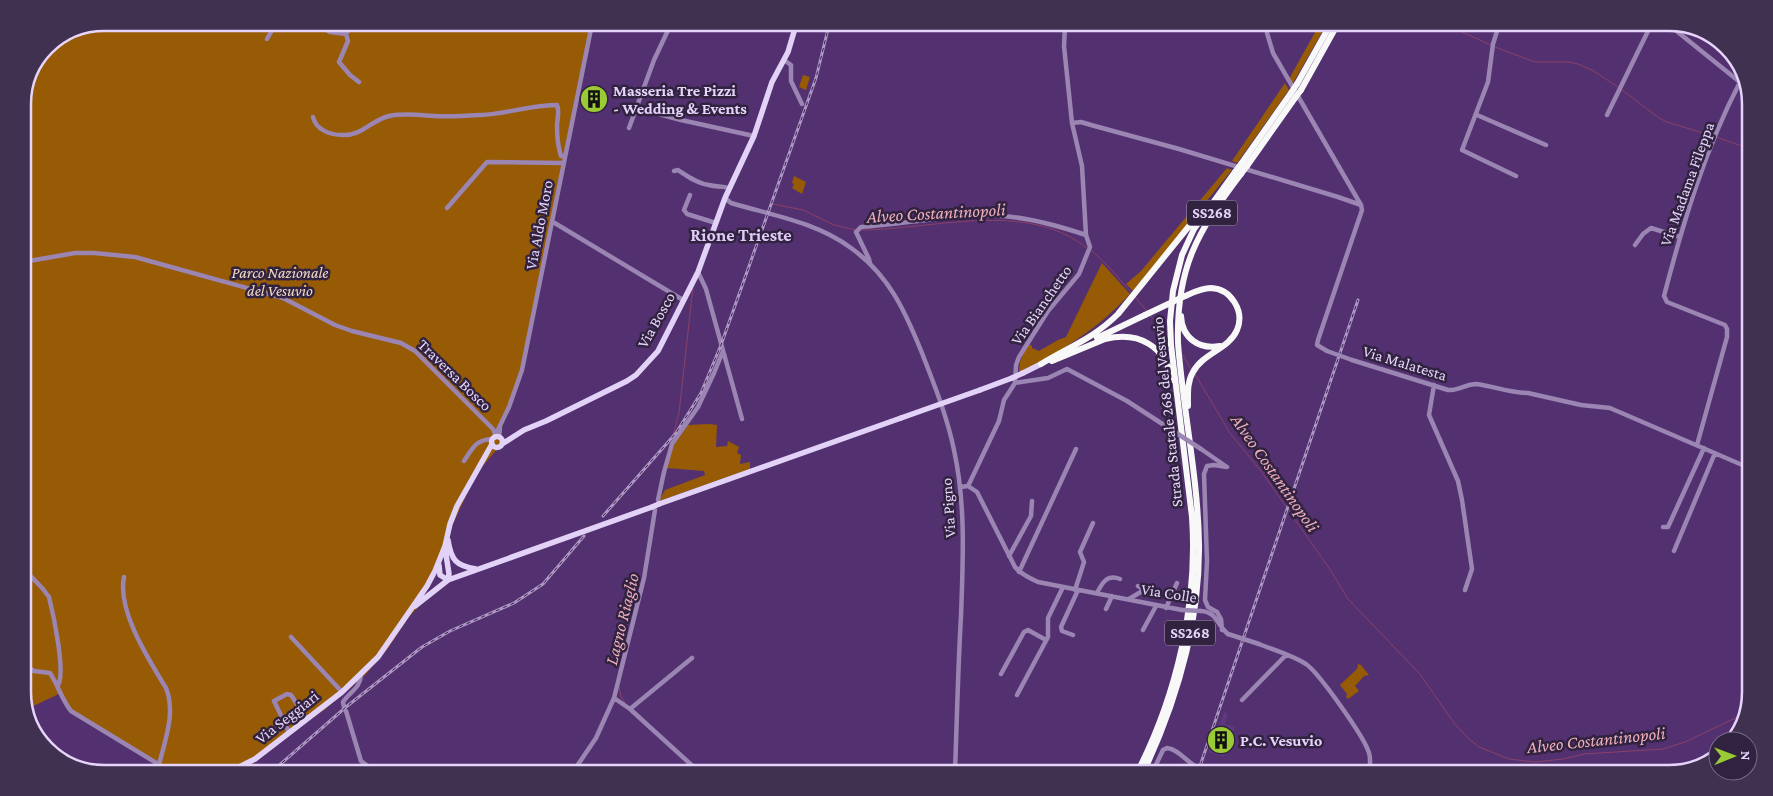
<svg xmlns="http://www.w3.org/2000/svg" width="1773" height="796" font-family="'Crimson Pro',serif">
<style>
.built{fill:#5e387f}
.green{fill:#965b04}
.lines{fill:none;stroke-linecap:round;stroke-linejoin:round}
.stream{stroke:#8a4067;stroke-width:1}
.minor{stroke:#9b85b3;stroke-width:4.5}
.major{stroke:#e3d2f7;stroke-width:5.5}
.highway{stroke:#f8f8f8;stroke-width:6}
.rail-casing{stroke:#ae96c6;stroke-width:3}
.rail{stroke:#312340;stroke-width:1;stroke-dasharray:4;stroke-linecap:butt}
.minor-bridge{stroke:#9b85b3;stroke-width:4.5}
.major-bridge{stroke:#e3d2f7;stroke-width:5.5}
.highway-bridge{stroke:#f8f8f8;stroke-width:6}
.labels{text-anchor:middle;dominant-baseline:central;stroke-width:5;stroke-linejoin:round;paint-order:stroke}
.shield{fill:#312340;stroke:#b09fc2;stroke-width:1}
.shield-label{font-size:15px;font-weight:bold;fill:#e6d4fa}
.poi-label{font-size:16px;font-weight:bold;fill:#e6d4fa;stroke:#312340;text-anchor:start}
.street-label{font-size:16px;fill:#e6d4fa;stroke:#312340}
.park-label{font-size:16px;font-style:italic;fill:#f0dac5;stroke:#312340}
.water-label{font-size:18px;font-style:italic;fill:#eeafbb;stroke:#312340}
.neighbourhood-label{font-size:18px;font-weight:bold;fill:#e0caf7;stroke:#312340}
.rim{fill:none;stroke:#e6d4fa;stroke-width:2.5}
</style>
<rect width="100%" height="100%" fill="#533171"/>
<!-- built -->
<path class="built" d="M1224 712 1228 714 1225 724 1235 727 1224 757 1209 752Z"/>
<!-- green -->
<path class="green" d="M105 23 594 24 522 375 500 432V446L479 470 470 487 451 528 418 607 408 618 388 648 365 675 324 710 306 721 255 762 244 768H164L73 713 61 693 27 709 23 697V100L47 46Z
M1318 27H1325L1292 85 1289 79Z
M803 75 810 77 806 90 799 87Z
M1285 83 1289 90 1237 163 1232 161Z
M1227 168 1232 170 1133 291 1126 284 1141 271Z
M794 176 806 182 802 194 792 188 794 184 792 183Z
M1102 263 1130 294C1100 327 1060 353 1019 372 1019 360 1023 354 1029 344L1032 346V348L1039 351 1058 340 1066 337Z
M709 424 717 425 716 447 727 446 728 441 739 447 737 453 741 455 740 464 750 462V469L659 501 665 490 705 475 704 471 666 468 674 445 688 425Z
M1358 664 1361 665 1369 675 1364 676 1355 686 1359 691 1348 699 1346 697 1347 694 1340 685 1357 669Z"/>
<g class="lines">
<!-- stream -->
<path class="stream" d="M1453 28 1491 45
M1495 47 1535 62H1569L1578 64 1592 70 1618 87
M1622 90 1659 118 1667 122 1713 136
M1716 137 1750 149
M773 204 803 210 834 225 856 230
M860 230C932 230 1026 199 1087 248
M1091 250 1107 265 1131 292
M1135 297 1147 311
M1150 315 1168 337
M1183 355 1191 369
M1195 374 1230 433 1261 471 1329 568 1348 599 1420 674 1454 723 1468 738 1479 747 1509 759 1535 762 1563 759 1584 754 1663 749 1685 742 1744 714
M673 435 679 413 693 287
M619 686 621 697 625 703"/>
<!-- minor -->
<path class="minor" d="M316 23 330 32 346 34
M353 23 346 34 348 41 339 62 350 75 359 82
M1267 27V33L1273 53 1361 205
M1498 28 1493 44 1488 82 1462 150 1516 176
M1674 29 1746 87
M267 39 276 23
M784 60 791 65V81L802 104
M636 108 681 120 754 136
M1477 115 1546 145
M1607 115 1649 29
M313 117C316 130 330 135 343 135 361 136 372 120 389 116 405 113 419 115 434 116 450 117 465 116 481 115 506 114 531 105 557 105 560 111 557 119 557 126 557 135 558 147 561 156H565
M1072 123 1081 122 1091 125 1179 149 1338 197 1361 205 1362 210 1318 340 1317 345 1327 351
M629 128 654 60 670 26 672 25
M674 171 678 170C687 176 698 184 709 185 716 187 722 186 729 188
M690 195 684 210 687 214 716 223
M725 198 731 203C771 215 816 222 851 248 889 275 905 311 922 353 934 384 947 416 954 450 966 505 963 560 961 616 958 667 957 719 955 771
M447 208 487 162 564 163
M553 222 683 300
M1635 245 1643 234 1651 228 1680 237
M23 262 75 253H94L135 257 283 298 335 325 352 331 401 343 415 351 493 429 495 434
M870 263 869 259 856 232 861 227C908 224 956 213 1003 216 1032 218 1059 226 1086 235
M698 272 706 289 742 419
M1352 360 1448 390C1458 391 1466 384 1476 384 1493 386 1510 393 1528 393L1581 405 1610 408 1747 467
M1015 383 1048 378 1067 369 1127 401 1164 425
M1434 385 1429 415 1458 481 1462 500 1472 569 1465 590
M499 437 500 428
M494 438 509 407 522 370 592 24
M1697 445 1727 337V329L1725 325 1667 302 1664 296C1683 223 1705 149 1740 82
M1201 449 1227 467
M464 461C473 448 475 440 492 439
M968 486 977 492 1015 567C1021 574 1029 578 1038 582L1182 610
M960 487 968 486 970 482 999 421 1004 400 1015 383 1016 365 1019 357 1048 311 1079 274 1090 247 1086 235 1082 166 1072 123 1064 46 1065 26
M658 500 664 472 672 444 698 407 714 373 723 351
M1663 527H1668L1704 448
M1674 551 1715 453
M1009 556 1031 516 1032 501
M23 568 43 589 49 597C53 613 66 672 58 685
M1019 572 1076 449
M124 577C117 611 149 660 166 688 176 713 165 740 159 765
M1075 590 1084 562 1080 552 1093 523
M1097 593C1102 583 1107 574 1120 579
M1129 599 1144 590 1138 586
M1166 608 1177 583
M1106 609 1112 596
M1201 611C1217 612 1217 625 1228 634
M1143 630 1156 606
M1222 630 1221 619 1217 612 1208 607 1205 600 1207 561 1204 474 1207 466 1214 465 1227 467
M1073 635 1062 631 1061 627 1078 590
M291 637 342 692
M1259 644C1274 650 1292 655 1306 664 1319 673 1365 738 1369 753 1371 759 1370 766 1369 772
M23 664 34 671 50 673C58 685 62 700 71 711L163 767
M1001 674 1024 632 1028 630 1046 640
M1017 695 1048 637V618L1063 587
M614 698 630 709 692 658
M1242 700 1286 655
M344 707 343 702C350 691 360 689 361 675
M630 709 697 770
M346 711 361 761 370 768
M289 732 274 701 287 694 291 695 306 718
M575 769 596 738 614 698 644 578 655 510
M1153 771 1163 750 1167 748C1178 749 1185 760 1195 766"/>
<!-- major -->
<path class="major" d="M1023 373 1041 364
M980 390 1012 378
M491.5 442a5.5 5.5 0 1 1 11 0a5.5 5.5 0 1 1-11 0Z
M502 444 524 430 546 421 627 381 636 375 658 351 698 272 725 198 754 136 772 82 788 52 796 25
M659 504 901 418
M448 540C451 560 456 566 476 569
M445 548 449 574 448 580
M439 565 440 575 448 580
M415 606 448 580 652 507
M237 768 255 759 342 692 378 657 427 586 435 571 445 546 450 524 457 506 492 444"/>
<!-- highway -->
<path class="highway" d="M1297 84 1329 27
M1301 90 1336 27
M1241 164 1291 93
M1247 166 1295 98
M1185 296C1194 292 1202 288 1211 288 1231 289 1245 311 1237 330 1229 349 1203 353 1193 372 1187 382 1188 394 1188 406
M1181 316C1182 338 1199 350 1220 346
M1097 338 1145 315
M1052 361 1105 339C1139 331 1165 346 1172 380
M1041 364C1069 347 1094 338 1118 314L1198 215
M1138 771C1177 694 1198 603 1192 517L1171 345 1170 321 1173 291 1182 255 1194 229 1235 172
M1144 771C1177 700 1200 623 1199 544 1198 477 1183 410 1178 343 1176 268 1197 232 1241 174"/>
<defs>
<path id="rail" d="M603 516 676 433 701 393 721 345 816 78 829 25
M276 768 346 707 422 647 450 631 514 603 543 584 584 536
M1198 772 1358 300"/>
</defs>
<!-- rail casing -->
<use href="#rail" class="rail-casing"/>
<!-- rail -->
<use href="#rail" class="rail"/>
<!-- minor-bridge -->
<path class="minor-bridge" d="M1327 351 1352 360
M1164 425 1201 449
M1182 610 1201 611
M1228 634 1259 644
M1195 766 1210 771"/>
<!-- major-bridge -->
<path class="major-bridge" d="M1012 378 1023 373
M901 418 980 390
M652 507 659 504"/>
<!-- highway-bridge -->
<path class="highway-bridge" d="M1291 93 1297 84
M1295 98 1301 90
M1235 172 1241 164
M1241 174 1247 166
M1145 315 1185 296"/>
</g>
<!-- icons -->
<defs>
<symbol id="building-disc" viewBox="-11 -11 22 22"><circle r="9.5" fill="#9acb35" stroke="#312340"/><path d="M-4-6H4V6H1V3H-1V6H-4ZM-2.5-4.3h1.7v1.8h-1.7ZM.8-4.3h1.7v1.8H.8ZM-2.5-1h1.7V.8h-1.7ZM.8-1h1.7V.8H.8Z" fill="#111"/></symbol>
</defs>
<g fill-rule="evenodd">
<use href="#building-disc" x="578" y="83" width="32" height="32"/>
<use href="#building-disc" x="1205" y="724" width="32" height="32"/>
</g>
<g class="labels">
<!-- shield labels -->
<g class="shield">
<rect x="1187" y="200.5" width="50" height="25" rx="4"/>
<rect x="1165" y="620.5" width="50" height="25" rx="4"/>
</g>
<g class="shield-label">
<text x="1212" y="213">SS268</text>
<text x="1190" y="633">SS268</text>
</g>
<!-- poi labels -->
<g class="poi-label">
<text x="613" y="90">Masseria Tre Pizzi<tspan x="613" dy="18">- Wedding &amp; Events</tspan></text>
<text x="1240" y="740">P.C. Vesuvio</text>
</g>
<!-- street labels -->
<g class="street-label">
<text transform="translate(1687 184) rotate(-70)">Via Madama Fileppa</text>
<text transform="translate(539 225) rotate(-79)">Via Aldo Moro</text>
<text transform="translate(1041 305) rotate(-55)">Via Bianchetto</text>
<text transform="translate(656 320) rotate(-61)">Via Bosco</text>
<text transform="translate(1405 363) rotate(17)">Via Malatesta</text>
<text transform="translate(455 375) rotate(44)">Traversa Bosco</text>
<text transform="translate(1167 412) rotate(-96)">Strada Statale 268 del Vesuvio</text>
<text transform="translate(948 508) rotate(-94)">Via Pigno</text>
<text transform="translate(1169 593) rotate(9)">Via Colle</text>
<text transform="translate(287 717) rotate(-38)">Via Seggiari</text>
</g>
<!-- park labels -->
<g class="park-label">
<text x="280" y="272">Parco Nazionale<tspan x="280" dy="18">del Vesuvio</tspan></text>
</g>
<!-- water labels -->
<g class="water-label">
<text transform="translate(936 213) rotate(-3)">Alveo Costantinopoli</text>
<text transform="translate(1275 473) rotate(55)">Alveo Costantinopoli</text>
<text transform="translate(622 619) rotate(-76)">Lagno Riaglio</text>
<text transform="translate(1596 740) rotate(-6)">Alveo Costantinopoli</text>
</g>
<!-- neighbourhood labels -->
<g class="neighbourhood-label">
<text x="741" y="235">Rione Trieste</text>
</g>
</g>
<!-- crop -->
<path d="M0 0H1773V796H0ZM104 31H1669A73 73 0 0 1 1742 104V692A73 73 0 0 1 1669 765H104A73 73 0 0 1 31 692V104A73 73 0 0 1 104 31Z" fill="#3f314f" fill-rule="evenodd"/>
<path class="rim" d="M104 31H1669A73 73 0 0 1 1742 104V692A73 73 0 0 1 1669 765H104A73 73 0 0 1 31 692V104A73 73 0 0 1 104 31Z"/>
<!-- north arrow -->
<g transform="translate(1733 756) rotate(89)"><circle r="24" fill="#312340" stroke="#796a8a"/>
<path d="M0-4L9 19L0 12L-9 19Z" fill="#9acb35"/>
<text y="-8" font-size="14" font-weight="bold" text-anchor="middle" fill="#e6d4fa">N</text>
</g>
</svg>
